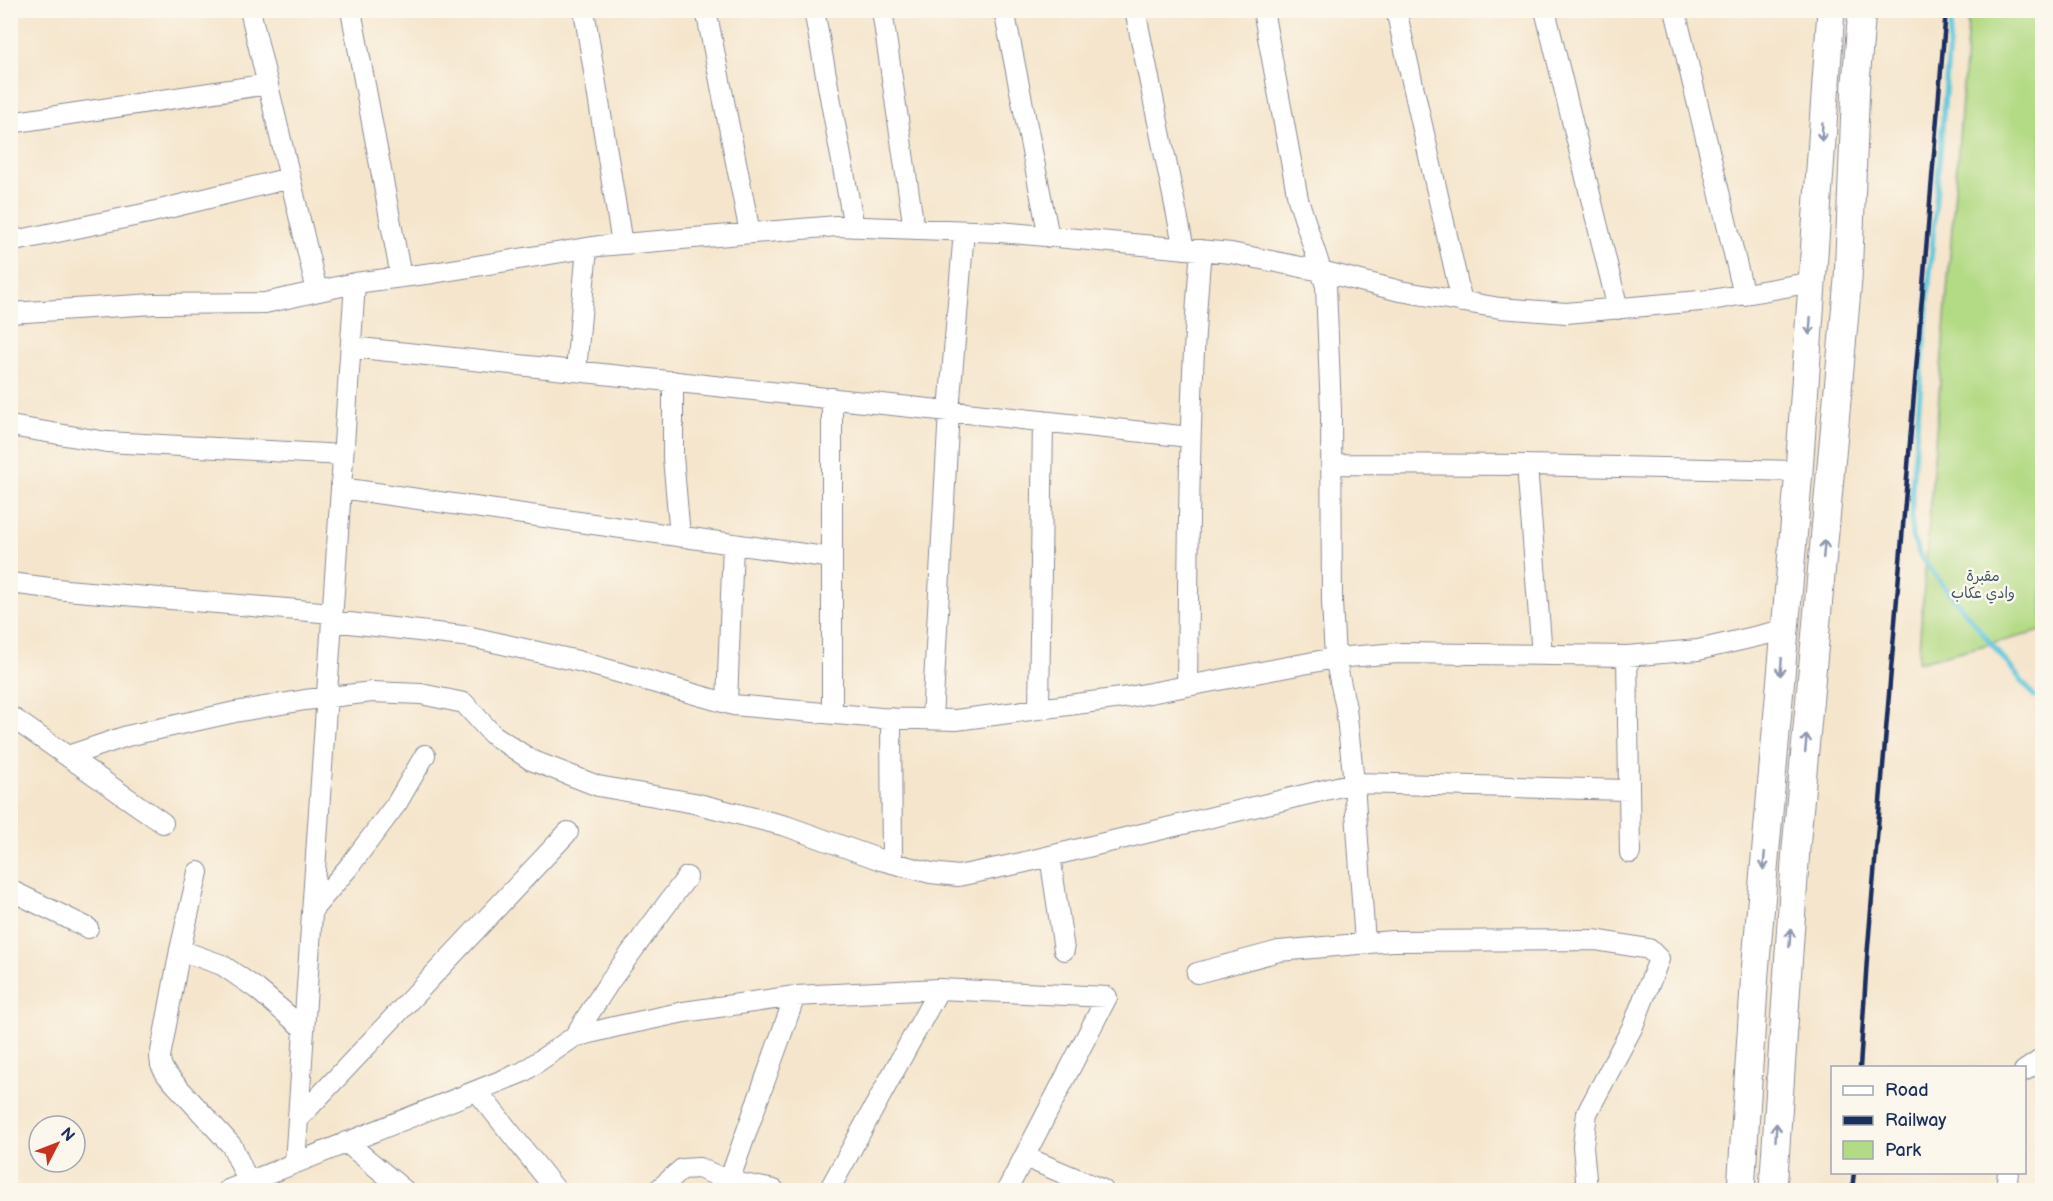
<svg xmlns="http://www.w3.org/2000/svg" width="2053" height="1201" font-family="'Balsamiq Sans','Playpen Sans Arabic',sans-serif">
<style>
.green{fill:#b3da84;stroke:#678471;stroke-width:1.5}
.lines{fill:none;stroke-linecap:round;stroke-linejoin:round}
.stream{stroke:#5fc7db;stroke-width:5}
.minor-casing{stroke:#888a95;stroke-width:22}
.secondary-casing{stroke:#888a95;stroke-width:29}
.minor{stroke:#fff;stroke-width:20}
.secondary{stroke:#fff;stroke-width:27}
.rail{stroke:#1b2f5e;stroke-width:4.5}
.oneway{stroke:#8d97ae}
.labels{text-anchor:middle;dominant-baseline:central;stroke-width:5;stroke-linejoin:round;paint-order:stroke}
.park-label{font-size:15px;fill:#415a68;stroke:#fbf7ec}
</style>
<rect width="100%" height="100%" fill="#fbf7ec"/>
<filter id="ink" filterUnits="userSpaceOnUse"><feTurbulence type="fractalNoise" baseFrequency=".0167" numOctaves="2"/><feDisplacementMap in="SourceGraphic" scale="12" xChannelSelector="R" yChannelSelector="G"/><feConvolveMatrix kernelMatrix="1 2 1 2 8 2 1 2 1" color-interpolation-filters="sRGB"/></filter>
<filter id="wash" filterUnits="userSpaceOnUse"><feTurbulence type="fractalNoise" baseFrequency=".008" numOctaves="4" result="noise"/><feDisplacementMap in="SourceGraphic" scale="24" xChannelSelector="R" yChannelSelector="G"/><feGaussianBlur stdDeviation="1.35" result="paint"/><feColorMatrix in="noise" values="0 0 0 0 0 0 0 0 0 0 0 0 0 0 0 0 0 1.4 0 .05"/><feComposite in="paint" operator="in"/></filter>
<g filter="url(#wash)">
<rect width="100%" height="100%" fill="#f5e5cc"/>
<!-- green -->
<path class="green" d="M1969 11H2042V631L1918 662Z"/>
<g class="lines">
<!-- stream -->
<path class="stream" d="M1952 10 1912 488V537L1922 559 2034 696"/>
</g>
</g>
<g filter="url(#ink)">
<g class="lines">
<defs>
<path id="minor" d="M250 10 317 291
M351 10 401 277
M584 10 622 244
M706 10 750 233
M814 10 854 227
M882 10 914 229
M1004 10 1049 237
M1135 10 1184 249
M1263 10 1298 199 1326 286 1331 411 1332 601 1335 658 1346 708 1354 783 1365 943
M1396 10 1462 302
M1545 10 1618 309
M1675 10 1744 295
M10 123 268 84
M10 242 148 213 290 178
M10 313 154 304 265 303 355 283 433 273 599 246 837 226 1000 232 1231 253 1321 271 1400 291 1500 308 1566 313 1711 300 1813 282
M351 347 1190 437
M576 371 587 248
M673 381V457L680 536
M832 398V714
M10 426 107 442 343 455
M1332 464 1527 465 1799 471
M1527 465 1542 655
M341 488 832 558
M10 583 66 590 332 613
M332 621 471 637 578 661 733 705 881 718 956 720 1129 697 1335 658 1398 653 1627 656 1698 650 1784 630
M1627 656 1630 853
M1187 686C1189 541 1188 395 1201 250
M727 703 733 544
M1039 709 1043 421
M10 716 163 823
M891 718 892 863
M932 719 949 411 964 231
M68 756 127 736 235 712 305 700 372 692 421 694 464 703 492 734 531 760 598 786 694 803 786 826 881 860 931 873 958 876 1021 863 1354 783 1629 790
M1050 856 1064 950
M198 872 180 950 160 1057 161 1065 166 1074 232 1146 252 1190
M10 890 88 928
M312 910 348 868 397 803 425 755
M180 950 222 965 257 989 304 1029
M1197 973 1279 951 1392 941 1595 940 1649 949 1659 959 1633 1026 1587 1113 1583 1146 1587 1190
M574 1037 610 981 687 877
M2024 1071 2042 1059
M477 1091 556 1190
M298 1119 568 832
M346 1142 404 1190
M1025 1157 1103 1190
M295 1163 355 283
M729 1181 795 996
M228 1190 523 1072 574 1037 614 1027 684 1012 795 996 939 989 1107 997 1007 1190
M658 1190 682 1169 699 1168 729 1181 774 1190
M829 1190 939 989
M2006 1190 2008 1172"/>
<path id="secondary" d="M1741 1190 1755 972 1799 471 1831 10
M1773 1190 1796 848 1848 280 1856 82 1862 10"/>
</defs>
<!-- minor casing -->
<use href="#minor" class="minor-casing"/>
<!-- secondary casing -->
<use href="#secondary" class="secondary-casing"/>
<!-- minor -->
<use href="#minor" class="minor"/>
<!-- secondary -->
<use href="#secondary" class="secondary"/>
<!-- rail -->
<path class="rail" d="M1860 1068 1867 958 1946 10
M1852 1190 1854 1172"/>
</g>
<!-- one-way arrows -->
<defs><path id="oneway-shaft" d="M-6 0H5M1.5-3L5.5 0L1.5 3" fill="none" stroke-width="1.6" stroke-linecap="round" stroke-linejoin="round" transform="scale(1.5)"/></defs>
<g class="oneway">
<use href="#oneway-shaft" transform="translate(1822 132) rotate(93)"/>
<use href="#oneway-shaft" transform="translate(1810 326) rotate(94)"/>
<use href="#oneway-shaft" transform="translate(1824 549) rotate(-85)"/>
<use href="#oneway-shaft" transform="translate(1781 667) rotate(95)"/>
<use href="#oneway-shaft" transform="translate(1806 743) rotate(-85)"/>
<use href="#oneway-shaft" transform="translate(1764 861) rotate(95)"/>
<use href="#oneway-shaft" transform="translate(1790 938) rotate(-86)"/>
<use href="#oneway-shaft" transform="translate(1776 1132) rotate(-87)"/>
</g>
</g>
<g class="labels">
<!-- park labels -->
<g class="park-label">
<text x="1983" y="576">مقبرة<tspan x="1983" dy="17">وادي عكاب</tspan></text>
</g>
</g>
<!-- margin -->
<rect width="2053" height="1201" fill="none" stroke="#fbf7ec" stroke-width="36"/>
<!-- legend -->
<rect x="1831" y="1066" width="195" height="108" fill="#fbf7ec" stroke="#a1a7b3" stroke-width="1.5"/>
<rect x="1843" y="1086" width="30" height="9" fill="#ffffff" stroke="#a1a7b3" stroke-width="1.5"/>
<text x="1885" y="1096" font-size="18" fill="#1b2f5e">Road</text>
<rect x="1843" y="1116" width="30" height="9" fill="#1b2f5e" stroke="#a1a7b3" stroke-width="1.5"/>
<text x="1885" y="1126" font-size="18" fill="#1b2f5e">Railway</text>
<rect x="1843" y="1141" width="30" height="18" fill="#b3da84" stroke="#a1a7b3" stroke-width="1.5"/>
<text x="1885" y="1156" font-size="18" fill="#1b2f5e">Park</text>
<!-- north arrow -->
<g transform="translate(57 1144) rotate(48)"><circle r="28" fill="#fbf7ec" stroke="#a1a7b3" stroke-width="1.5"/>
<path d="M0-4.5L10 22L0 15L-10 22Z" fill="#c8321e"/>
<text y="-9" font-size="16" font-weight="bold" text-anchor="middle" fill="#1b2f5e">N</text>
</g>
</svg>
